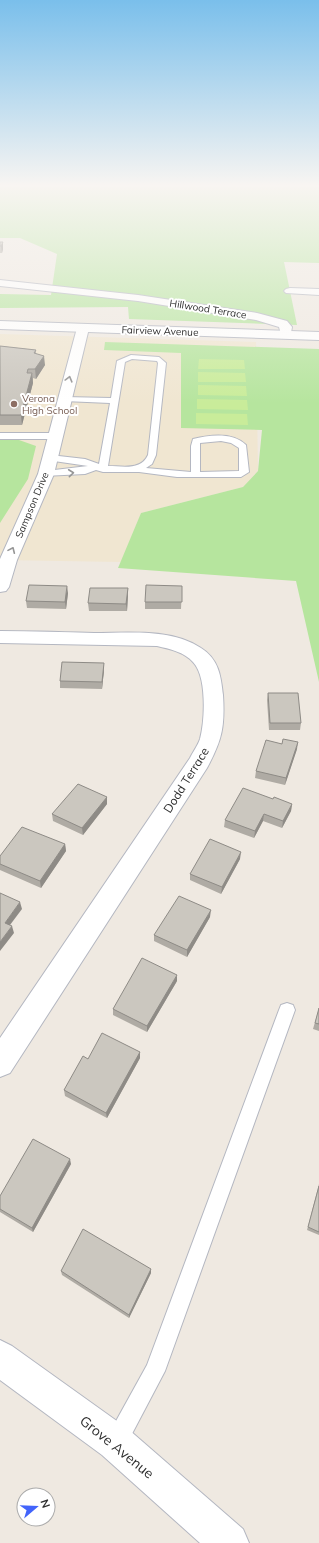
<svg xmlns="http://www.w3.org/2000/svg" width="319" height="1543" font-family="Mulish,sans-serif">
<style>
.education{fill:#f0e6d1}
.green{fill:#b6e59e}
.pitch{fill:#c9ec9a}
.lines{fill:none;stroke-linecap:round;stroke-linejoin:round}
.lane-casing{stroke:#b4b7c1;stroke-width:2}
.street-casing{stroke:#b4b7c1;stroke-width:2}
.secondary-casing{stroke:#b4b7c1;stroke-width:2}
.lane{fill:#fff;fill-rule:evenodd}
.street{fill:#fff;fill-rule:evenodd}
.secondary{fill:#fff;fill-rule:evenodd}
.wall{fill:#afaba4}
.shaded-wall{fill:#8e8b86}
.building{fill:#cbc7bf;stroke:#8e8b86}
.oneway{stroke:#969696}
.education-dot{fill:#8d6e63;stroke:#fff;stroke-width:1.5}
.labels{text-anchor:middle;dominant-baseline:central;stroke-width:4;stroke-linejoin:round;paint-order:stroke}
.far-street-label{font-size:10px;fill:#2e2e2e;stroke:#fff}
.far-education-label{font-size:10px;fill:#785e54;stroke:#fff;text-anchor:start}
.street-label{font-size:12px;fill:#2e2e2e;stroke:#fff}
.near-street-label{font-size:14px;fill:#2e2e2e;stroke:#fff}
</style>
<rect width="100%" height="100%" fill="#efe9e1"/>
<!-- education -->
<path class="education" d="M0 334 256 342 258 471 243 487 141 513 121 562 0 560Z"/>
<!-- green -->
<path class="green" d="M0 187H319V263L284 262 297 325 129 319 128 307 0 308V294L51 295 57 254 20 238H0Z
M105 342 319 349V682L296 581 118 568 141 513 243 487 258 471 262 430 181 428V353L104 350Z
M0 440H19L36 446 28 479 0 523Z"/>
<!-- pitch -->
<path class="pitch" d="M199 359 244 360 245 369H198Z
M198 372 245 373 246 382H198Z
M198 385 246 386 247 396 198 395Z
M197 399 247 400 248 410 197 409Z
M196 413 247 414 248 425 196 424Z"/>
<g class="lines">
<defs>
<path id="lane" d="M131 355 159 357 166 363 156 455 152 464 146 468 191 472V446L193 439C209 435 233 432 246 445L249 472 241 477H177L139 472H103L96 470 85 474 43 476 41 474 46 471 88 466 47 460 46 458 50 455 85 459 99 464 110 403 64 401 60 399 64 397 111 398 117 361ZM132 359 157 361 158 363 148 455C141 471 122 466 108 466L125 362ZM221 441 231 443 239 448V471L200 472V443Z
M0 433H55L59 436 55 439H0Z
M287 1003 293 1005 295 1010 165 1371 124 1449 116 1452 108 1449 105 1441 147 1365 279 1010 281 1005Z"/>
<path id="street" d="M0 280 138 295 257 313 287 321 292 327 290 338H282L279 327 256 320 138 301 0 286Z
M290 288 319 289V295L286 293 284 291 286 289Z
M83 324 89 328 54 474 17 560 9 587 6 591 0 592V559L38 474 77 328Z
M0 631C31 631 63 632 94 633 128 633 171 628 201 648 219 659 221 677 223 695 225 727 222 740 207 768L10 1073 0 1077V1038L190 758C193 752 198 745 200 739 205 720 207 676 193 662 184 652 170 649 157 646L0 643Z"/>
<path id="secondary" d="M0 321 319 332V340L0 329Z
M0 1340 12 1346 128 1429 243 1529 249 1543H200L102 1455 0 1380Z"/>
</defs>
<!-- lane casing -->
<use href="#lane" class="lane-casing"/>
<!-- street casing -->
<use href="#street" class="street-casing"/>
<!-- secondary casing -->
<use href="#secondary" class="secondary-casing"/>
<!-- lane -->
<use href="#lane" class="lane"/>
<!-- street -->
<use href="#street" class="street"/>
<!-- secondary -->
<use href="#secondary" class="secondary"/>
</g>
<!-- wall -->
<path class="wall" d="M0 242 3 249 2 253H0Z
M0 346 36 350V353L45 365 36 379 33 378V383L22 425H0Z
M182 586 181 609H145V602Z
M128 588V595L127 611H89L88 603Z
M68 593 66 609 27 608 26 601Z
M104 670 102 689 60 688V681Z
M268 693 301 723 300 730H269L267 700Z
M297 749 285 785 255 778 256 771Z
M107 797V804L83 835 53 821 52 814Z
M273 799 292 804 291 811 282 828 263 821 254 838 224 827 225 820Z
M65 844 66 851 41 888 0 870V856Z
M240 859 221 894 190 880V874Z
M210 917 187 957 154 941V935Z
M177 981 147 1032 113 1015V1009Z
M319 1008V1031L313 1029Z
M140 1052V1058L107 1118 65 1096 64 1090 88 1059Z
M71 1164 33 1232 0 1212V1196Z
M319 1184V1235L307 1230Z
M151 1269V1273L129 1318 62 1275 61 1271Z"/>
<!-- shaded-wall -->
<path class="shaded-wall" d="M3 242V249L2 253 1 246Z
M44 356 45 365 36 379 35 369Z
M32 373 33 383 22 425 21 415Z
M67 586 68 593 66 609 65 602Z
M128 588V595L127 611 126 604Z
M104 663V670L102 689V682Z
M298 742 297 749 285 785 286 778Z
M107 797V804L83 835 82 828Z
M292 804 291 811 282 828 283 821Z
M264 814 263 821 254 838 255 831Z
M65 844 66 851 41 888 40 881Z
M241 852 240 859 221 894 222 887Z
M20 902 22 909 7 929 5 923Z
M211 910 210 917 187 957V950Z
M12 926 14 933 0 951V942Z
M177 975V981L147 1032V1026Z
M140 1052V1058L107 1118 106 1113Z
M70 1159 71 1164 33 1232 32 1228Z
M151 1269V1273L129 1318V1315Z"/>
<!-- building -->
<path class="building" d="M0 242H3L1 246H0Z
M0 346 36 350 34 353 44 356 35 369H28L27 373H32L21 415H0Z
M29 585 67 586 65 602 26 601Z
M146 585 182 586V602H145Z
M90 588H128L126 604 88 603Z
M62 662 104 663 102 682 60 681Z
M268 693H298L301 723H270Z
M283 739 298 742 286 778 256 771 266 740 282 744Z
M78 784 107 797 82 828 52 814Z
M243 788 273 799 274 797 292 804 283 821 264 814 255 831 225 820Z
M22 827 65 844 40 881 0 864V856Z
M210 839 241 852 222 887 190 874Z
M0 893 20 902 5 923 12 926 0 942Z
M179 896 211 910 187 950 154 935Z
M142 958 177 975 147 1026 113 1009Z
M319 1008V1024L315 1023Z
M102 1033 140 1052 106 1113 64 1090 83 1056 88 1059Z
M33 1139 70 1159 32 1228 0 1209V1196Z
M319 1186V1232L308 1227Z
M83 1229 151 1269 129 1315 61 1271Z"/>
<!-- one-way arrows -->
<defs><path id="oneway-chevron" d="M-2-3.5L2.5 0L-2 3.5" fill="none" stroke-width="1.6" stroke-linecap="round" stroke-linejoin="round"/></defs>
<g class="oneway">
<use href="#oneway-chevron" transform="translate(69 379) rotate(-75)"/>
<use href="#oneway-chevron" transform="translate(71 473) rotate(-6)"/>
<use href="#oneway-chevron" transform="translate(12 550) rotate(-66)"/>
</g>
<!-- sky -->
<linearGradient id="sky" x2="0" y2="1"><stop stop-color="#7abfeb"/><stop offset="0.46" stop-color="#f8f5f2"/><stop offset="1" stop-color="#f8f5f2" stop-opacity="0"/></linearGradient>
<rect width="319" height="403" fill="url(#sky)"/>
<!-- markers -->
<circle class="education-dot" cx="14" cy="404" r="4"/>
<g class="labels">
<!-- far-street labels -->
<g class="far-street-label">
<text transform="translate(208 309) rotate(9)">Hillwood Terrace</text>
<text transform="translate(160 331) rotate(2)">Fairview Avenue</text>
<text transform="translate(32 505) rotate(-67)">Sampson Drive</text>
</g>
<!-- far-education labels -->
<g class="far-education-label">
<text x="22" y="398">Verona<tspan x="22" dy="12">High School</tspan></text>
</g>
<!-- street labels -->
<g class="street-label">
<text transform="translate(186 780) rotate(-58)">Dodd Terrace</text>
</g>
<!-- near-street labels -->
<g class="near-street-label">
<text transform="translate(117 1447) rotate(39)">Grove Avenue</text>
</g>
</g>
<!-- north arrow -->
<g transform="translate(36 1507) rotate(71)"><circle r="19" fill="#ffffff" stroke="#ababab"/>
<path d="M0-3L7 15L0 10L-7 15Z" fill="#4264fb"/>
<text y="-6" font-size="11" font-weight="bold" text-anchor="middle" fill="#2e2e2e">N</text>
</g>
</svg>
